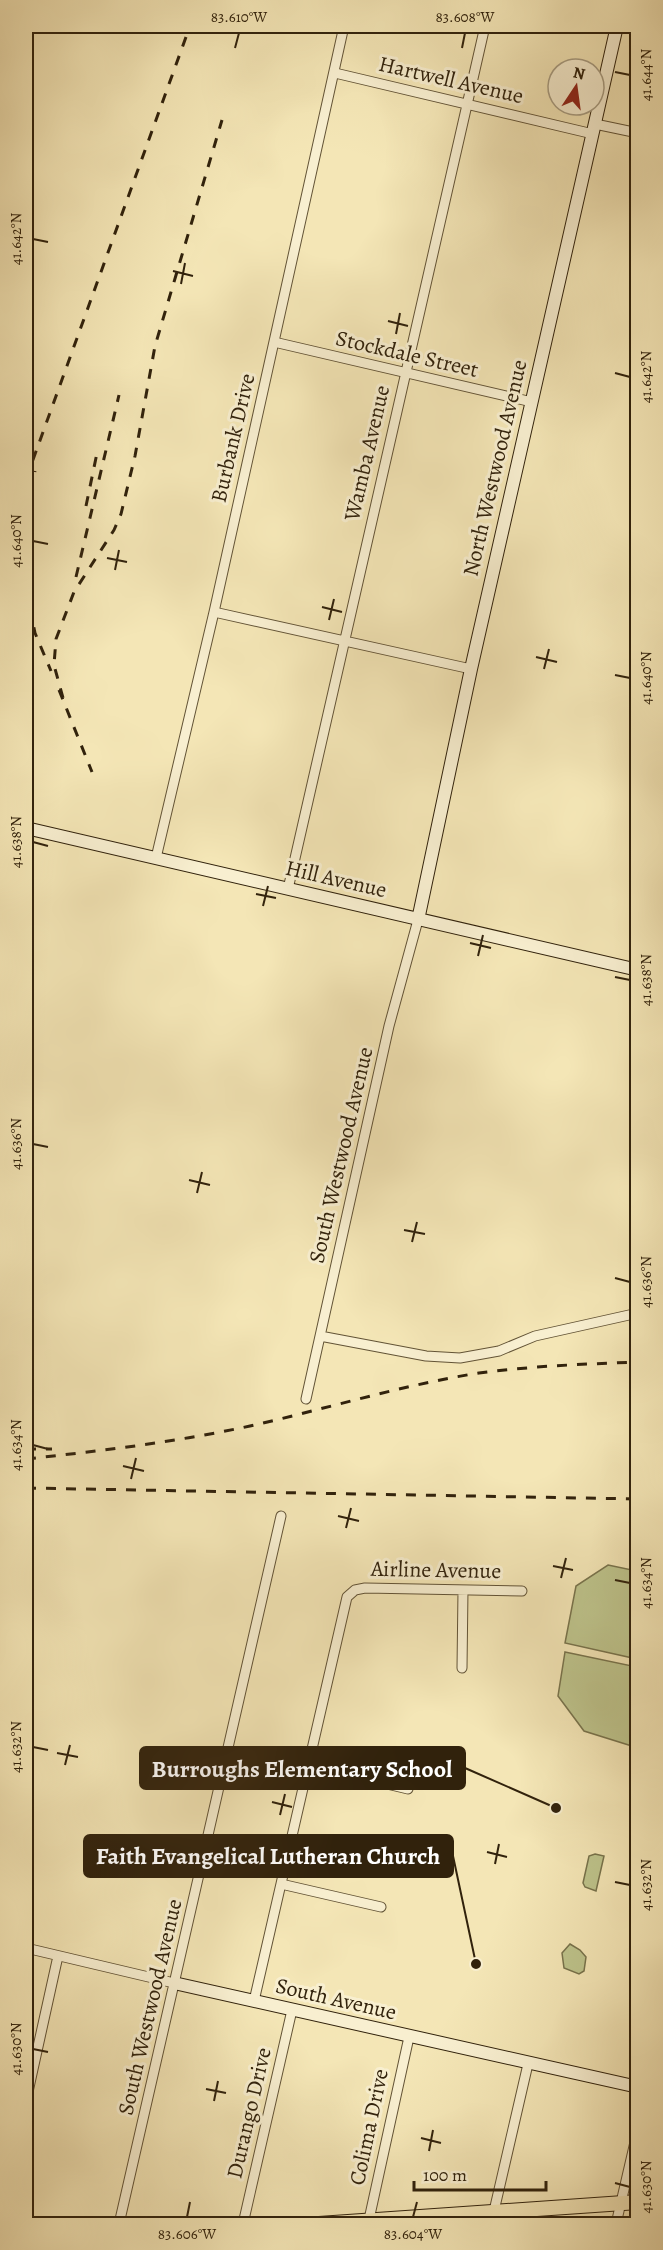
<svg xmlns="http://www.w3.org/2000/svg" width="663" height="2250" font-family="Alegreya,serif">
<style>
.green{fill:#bec48c;stroke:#78734c;stroke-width:1.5}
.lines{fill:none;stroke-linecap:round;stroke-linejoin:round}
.street-casing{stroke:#625336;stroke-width:11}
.secondary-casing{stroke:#31220c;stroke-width:14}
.primary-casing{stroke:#31220c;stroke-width:16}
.street{stroke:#f8efd0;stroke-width:9}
.secondary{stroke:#f8efd0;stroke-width:12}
.primary{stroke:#f4e6b6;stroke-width:14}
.rail{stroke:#31220c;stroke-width:3;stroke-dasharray:10 10;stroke-linecap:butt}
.ticks{fill:none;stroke:#31220c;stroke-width:2}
.labels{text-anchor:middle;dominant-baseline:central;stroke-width:6;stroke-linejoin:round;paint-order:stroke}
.street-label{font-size:22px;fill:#31220c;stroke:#f8efd0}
.leader{fill:none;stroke:#31220c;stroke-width:2}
.callout-dot{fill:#31220c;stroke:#f8efd0;stroke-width:2}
.callout{fill:#31220c;stroke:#31220c;stroke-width:2}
.callout-label{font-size:24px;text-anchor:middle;font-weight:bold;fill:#fff}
.neatline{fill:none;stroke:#31220c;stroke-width:2}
.ticks-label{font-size:15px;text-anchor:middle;fill:#31220c}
</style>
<rect width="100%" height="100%" fill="#f4e6b6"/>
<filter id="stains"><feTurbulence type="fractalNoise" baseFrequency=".00333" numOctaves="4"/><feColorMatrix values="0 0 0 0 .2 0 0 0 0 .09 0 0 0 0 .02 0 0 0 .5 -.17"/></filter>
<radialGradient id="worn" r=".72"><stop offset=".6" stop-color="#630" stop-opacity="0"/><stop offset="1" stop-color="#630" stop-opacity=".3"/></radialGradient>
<!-- green -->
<path class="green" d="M608 1565 637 1571V1659L565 1643 576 1586Z
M565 1652 637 1667 638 1734 635 1747 584 1731 558 1696Z
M595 1854 604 1856 596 1891 585 1887 583 1883 589 1856Z
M570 1944 580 1950 586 1957 584 1971 579 1974 564 1968 562 1953Z"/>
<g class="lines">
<defs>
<path id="street" d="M335 73 593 134
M595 124 638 133
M274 342 532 402
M214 612 471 669
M156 858 214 612 344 26
M288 889 485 26
M320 1336 426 1356 460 1358 499 1351 535 1336 638 1313
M306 1399 389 1026 418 920
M462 1668 463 1590
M308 1765 408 1789
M281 1884 381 1907
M26 1948 174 1983
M254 2001 347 1597 355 1590 365 1588 522 1591
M26 2101 58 1956
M119 2224 281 1516
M243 2224 292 2010
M368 2224 409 2037
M491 2224 528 2064
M616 2224 638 2129"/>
<path id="secondary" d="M26 828 638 970
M418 920 471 669 617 26
M174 1983 638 2087"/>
<path id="primary" d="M319 2224 638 2202"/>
</defs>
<!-- street casing -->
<use href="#street" class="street-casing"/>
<!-- secondary casing -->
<use href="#secondary" class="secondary-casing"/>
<!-- primary casing -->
<use href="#primary" class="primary-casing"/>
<!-- street -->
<use href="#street" class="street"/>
<!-- secondary -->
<use href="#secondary" class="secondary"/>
<!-- primary -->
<use href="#primary" class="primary"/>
<!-- rail -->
<path class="rail" d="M26 479 190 26
M86 506 97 453
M26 511 35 471
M76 577 119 395
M26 588 35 633 51 671
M26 654 29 625
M59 690 92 772
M63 698 54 665 56 639 74 592 114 530 121 514 135 456 155 346 222 120
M26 1449H52
M26 1459C100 1451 176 1442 250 1426 326 1409 402 1385 479 1373 532 1366 585 1364 638 1362
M26 1488 638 1499"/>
</g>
<!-- ticks -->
<path class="ticks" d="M235 48 239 33M462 48 465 33M615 72 630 75M33 239 48 242M173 271 193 276M181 284 185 263M388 321 408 326M396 334 400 313M615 373 630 377M33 541 48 544M107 558 127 562M115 570 119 550M322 607 342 612M329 620 334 599M536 657 557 662M544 669 549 649M615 675 630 678M33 842 48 846M256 894 276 898M263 906 268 886M470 943 491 948M478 956 483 935M615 977 630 980M33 1144 48 1147M189 1180 210 1185M197 1193 202 1172M404 1230 425 1234M412 1242 417 1222M615 1278 630 1282M33 1445 48 1449M123 1466 144 1471M131 1479 136 1458M338 1516 359 1521M346 1528 351 1508M553 1566 573 1570M561 1578 566 1558M615 1580 630 1583M33 1747 48 1750M57 1753 78 1757M65 1765 70 1745M272 1802 292 1807M280 1815 285 1794M487 1852 507 1857M495 1864 499 1844M615 1882 630 1885M33 2049 48 2052M206 2089 226 2093M214 2101 218 2081M421 2138 441 2143M429 2151 433 2130M615 2183 630 2187M187 2217 190 2202M413 2217 417 2202"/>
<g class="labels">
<!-- street labels -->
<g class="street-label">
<text transform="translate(451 80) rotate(13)">Hartwell Avenue</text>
<text transform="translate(407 354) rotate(13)">Stockdale Street</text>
<text transform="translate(233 438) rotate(-77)">Burbank Drive</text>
<text transform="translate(367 453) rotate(-77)">Wamba Avenue</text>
<text transform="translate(495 468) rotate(-77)">North Westwood Avenue</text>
<text transform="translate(336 879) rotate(13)">Hill Avenue</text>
<text transform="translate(341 1155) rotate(-77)">South Westwood Avenue</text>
<text transform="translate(436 1570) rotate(1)">Airline Avenue</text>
<text transform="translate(336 1999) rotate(13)">South Avenue</text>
<text transform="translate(150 2007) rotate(-77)">South Westwood Avenue</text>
<text transform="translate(249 2113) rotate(-77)">Durango Drive</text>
<text transform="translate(369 2127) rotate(-78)">Colima Drive</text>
</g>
</g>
<!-- callouts -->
<path class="leader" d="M556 1808L465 1768M476 1964L453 1856"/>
<g class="callout-dot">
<circle cx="556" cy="1808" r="6"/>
<circle cx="476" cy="1964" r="6"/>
</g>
<g class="callout">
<rect x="140" y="1747" width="325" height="42" rx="6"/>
<rect x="84" y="1835" width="369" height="42" rx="6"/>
</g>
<g class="callout-label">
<text x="302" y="1777">Burroughs Elementary School</text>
<text x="268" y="1864">Faith Evangelical Lutheran Church</text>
</g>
<!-- margin -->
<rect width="663" height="2250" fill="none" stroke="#f4e6b6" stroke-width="66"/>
<!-- north arrow -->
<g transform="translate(576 87) rotate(13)"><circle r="28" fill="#f8efd0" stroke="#a89d82" stroke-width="1.5"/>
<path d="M0-4.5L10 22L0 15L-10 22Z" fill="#8f2418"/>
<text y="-9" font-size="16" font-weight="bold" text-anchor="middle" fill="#31220c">N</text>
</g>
<!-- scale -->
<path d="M414 2181v9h132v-9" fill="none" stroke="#31220c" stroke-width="3"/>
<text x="423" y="2181" font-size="18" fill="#31220c" stroke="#f8efd0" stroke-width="4.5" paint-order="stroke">100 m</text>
<rect x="33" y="33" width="597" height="2184" class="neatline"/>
<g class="ticks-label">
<text x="239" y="22">83.610°W</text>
<text x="465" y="22">83.608°W</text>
<text transform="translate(646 75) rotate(-90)" y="5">41.644°N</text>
<text transform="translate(16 239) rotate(-90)" y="5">41.642°N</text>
<text transform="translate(646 377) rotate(-90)" y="5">41.642°N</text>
<text transform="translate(16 541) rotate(-90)" y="5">41.640°N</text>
<text transform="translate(646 678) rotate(-90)" y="5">41.640°N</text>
<text transform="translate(16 842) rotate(-90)" y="5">41.638°N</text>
<text transform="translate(646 980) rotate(-90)" y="5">41.638°N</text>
<text transform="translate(16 1144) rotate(-90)" y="5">41.636°N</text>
<text transform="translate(646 1282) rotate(-90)" y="5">41.636°N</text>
<text transform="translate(16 1445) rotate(-90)" y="5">41.634°N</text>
<text transform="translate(646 1583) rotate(-90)" y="5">41.634°N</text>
<text transform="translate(16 1747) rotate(-90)" y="5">41.632°N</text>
<text transform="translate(646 1885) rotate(-90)" y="5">41.632°N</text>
<text transform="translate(16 2049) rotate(-90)" y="5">41.630°N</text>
<text transform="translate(646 2187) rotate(-90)" y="5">41.630°N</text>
<text x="187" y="2239">83.606°W</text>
<text x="413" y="2239">83.604°W</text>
</g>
<rect width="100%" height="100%" filter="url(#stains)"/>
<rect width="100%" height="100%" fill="url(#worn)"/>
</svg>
